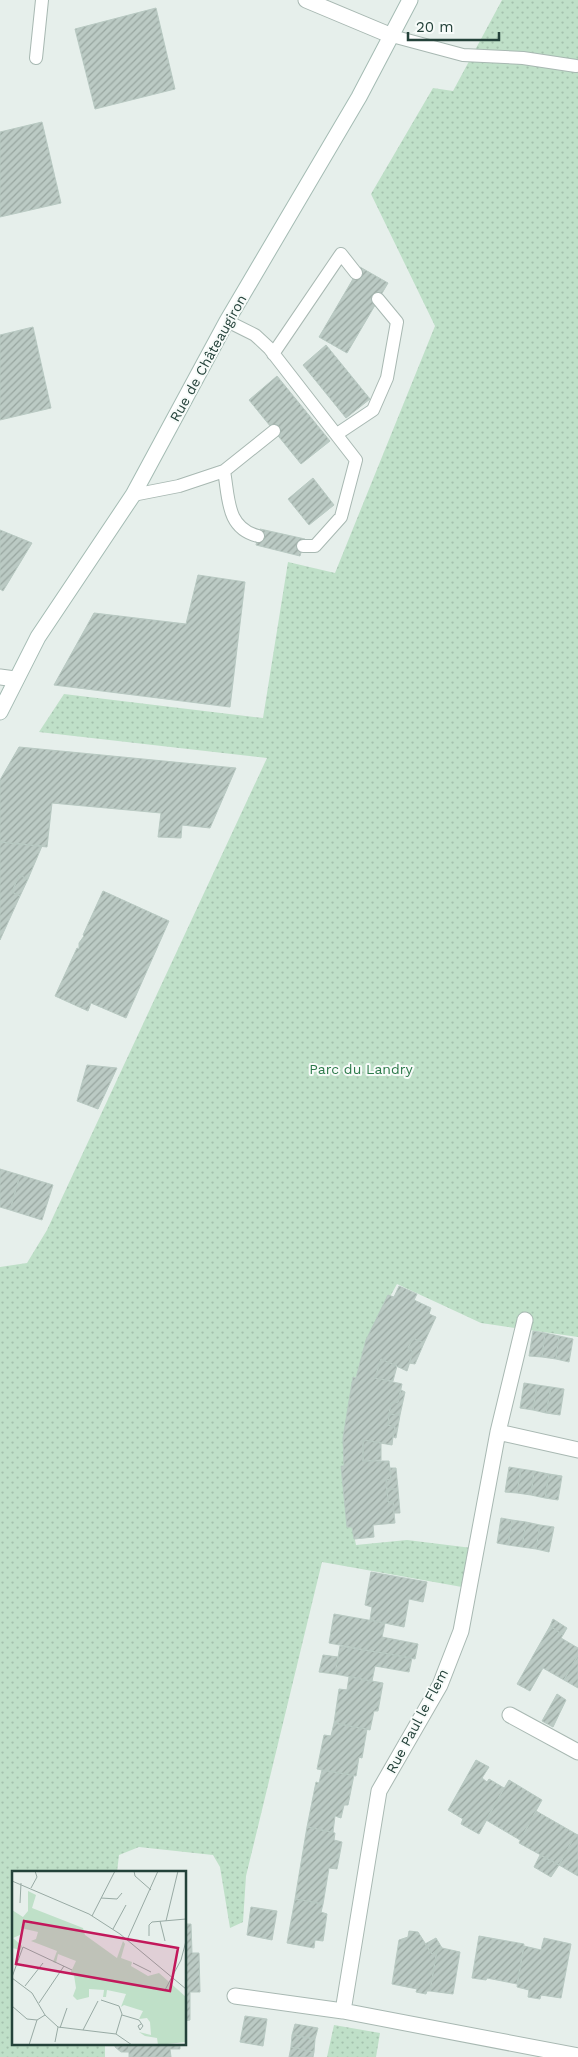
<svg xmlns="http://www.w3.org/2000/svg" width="578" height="2057" font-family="'Work Sans',sans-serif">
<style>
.park{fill:url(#park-dots)}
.building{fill:url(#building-hatch);stroke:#b8c9c2}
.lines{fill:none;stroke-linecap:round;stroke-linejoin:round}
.service-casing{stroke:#a8b8b2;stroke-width:14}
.minor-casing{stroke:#a8b8b2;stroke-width:17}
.secondary-casing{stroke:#a4bbb3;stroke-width:17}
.service{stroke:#fff;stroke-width:12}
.minor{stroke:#fff;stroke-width:15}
.secondary{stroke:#fff;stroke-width:15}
.labels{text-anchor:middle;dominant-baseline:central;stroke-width:4;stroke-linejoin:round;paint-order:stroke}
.street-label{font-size:14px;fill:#24423a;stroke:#f7fbf9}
.park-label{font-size:14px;fill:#2d7a4b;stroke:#f7fbf9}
.inset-road{fill:none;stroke:#98aaa4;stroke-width:1}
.view{fill:#c2185b;fill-opacity:0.15;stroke:#c2185b;stroke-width:2.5}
.inset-edge{fill:none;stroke:#24423a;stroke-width:2.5}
</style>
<defs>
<pattern id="park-dots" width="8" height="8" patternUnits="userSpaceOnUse" patternTransform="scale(1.25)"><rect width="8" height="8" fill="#bfe0c8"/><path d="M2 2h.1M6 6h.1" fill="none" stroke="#a4c1ad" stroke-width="1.8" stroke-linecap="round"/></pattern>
<pattern id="building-hatch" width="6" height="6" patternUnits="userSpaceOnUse" patternTransform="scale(1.25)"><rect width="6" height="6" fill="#bbcac4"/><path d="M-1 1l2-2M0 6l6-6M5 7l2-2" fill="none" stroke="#98a6a0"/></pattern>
</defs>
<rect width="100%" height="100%" fill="#e6efeb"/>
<!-- park -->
<path class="park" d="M502 0H578V1337L481 1323 397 1284 374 1326 344 1483 356 1545 407 1540 472 1548 462 1587 322 1562 246 1876 243 1922 230 1928 220 1867 213 1855 139 1847 119 1855 117 1872H14V2043H105V2057H0V1267L27 1263 47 1230 267 758 39 732 64 694 263 718 288 562 335 573 435 326 371 194 433 88 453 91Z
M334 2025 380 2033 376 2057H327Z"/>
<!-- building -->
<path class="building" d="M156 8 175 89 95 109 75 29Z
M42 122 61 203 0 217V132Z
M360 267 388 283 347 353 319 337Z
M33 327 51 408 0 420V335Z
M326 345 370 399 346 418 303 365Z
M277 376 330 441 301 464 249 400Z
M313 478 334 505 309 525 288 499Z
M260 529 305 539 300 556 256 545Z
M0 530 32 543 3 591 0 589Z
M198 575 245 582 230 707 54 685 94 613 186 624Z
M19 747 236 768 210 828 182 825 181 838 158 837 161 813 52 803 47 847 0 842V780Z
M0 842 42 846 28 879 19 875 12 892 20 896 0 940Z
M19 875 28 879 20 896 12 892Z
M103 891 169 921 126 1018 91 1003 88 1011 55 996 77 948 79 949V943L84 936 83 935Z
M87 1065 117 1068 98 1109 77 1101Z
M0 1169 20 1175 10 1210 0 1207Z
M20 1175 53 1185 42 1220 10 1210Z
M399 1286 417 1294 414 1300 431 1308 429 1314 436 1317 424 1343 413 1338 408 1348 413 1352 407 1371 381 1359 375 1378 402 1384 398 1402 391 1403 389 1414 388 1425 395 1427 393 1437 392 1445 363 1440V1461H389L391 1479 386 1480 388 1502H393L395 1523 373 1525 374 1537 354 1539 352 1527H347L341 1466H344L343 1438 349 1401 353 1377 356 1378 366 1340 388 1295 394 1297Z
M533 1331 545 1333 542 1357 529 1356Z
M545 1333 559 1336 556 1359 542 1357Z
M559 1336 573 1339 569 1362 556 1359Z
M413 1338 424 1343 415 1364 409 1363 413 1352 408 1348Z
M381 1359 397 1366 393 1381 375 1378Z
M524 1383 537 1385 533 1410 520 1408Z
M537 1385 551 1387 546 1413 533 1410Z
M551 1387 564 1389 560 1415 546 1413Z
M401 1390 405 1392 400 1415 389 1414 391 1403 398 1402Z
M389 1414 400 1415 396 1438 393 1437 395 1427 388 1425Z
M363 1440 381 1443V1460L363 1461Z
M509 1467 521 1469 517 1493 505 1492Z
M390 1468H396L398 1489H387L386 1480 391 1479Z
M521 1469 534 1471 531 1495 517 1493Z
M534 1471 549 1474 545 1498 531 1495Z
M549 1474 562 1476 558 1500 545 1498Z
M387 1489H398L400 1513H394L393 1502H388Z
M501 1518 512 1520 508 1545 497 1543Z
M512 1520 526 1522 522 1547 508 1545Z
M526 1522 540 1525 536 1549 522 1547Z
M540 1525 554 1527 549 1552 536 1549Z
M371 1572 427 1582 423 1602 409 1599 404 1627 370 1620 372 1607 365 1605Z
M334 1614 385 1623 382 1637 418 1644 415 1659 329 1643Z
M553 1619 567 1628 563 1635 550 1626Z
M550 1626 563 1635 561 1638 578 1648V1655L564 1680 543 1668 530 1691 517 1684Z
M340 1646 412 1658 409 1672 375 1666 372 1681 335 1674Z
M323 1655 338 1657 335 1674 319 1672Z
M578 1655V1688L564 1680Z
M349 1677 383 1683 378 1711H374L370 1730 334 1723 339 1689 347 1690Z
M557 1694 566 1700 553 1727 542 1721Z
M334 1723 367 1729 362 1758 359 1757 356 1776 317 1769 324 1735 331 1736Z
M476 1760 489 1767 482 1778 487 1782 489 1779 504 1788 479 1834 461 1824 463 1819 448 1810Z
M322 1770 354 1775 348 1805H344L341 1818 335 1816 333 1832 307 1827 316 1782 319 1783Z
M509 1780 542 1800 520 1840 486 1820Z
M536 1811 576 1834 559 1865 519 1843Z
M307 1827 335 1833 334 1840 342 1842 337 1869 329 1868 323 1904 295 1899Z
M576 1834 578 1835V1876L559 1865Z
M540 1855 559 1865 551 1877 534 1867Z
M295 1899 323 1904 321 1912 327 1914 323 1941 315 1940 314 1948 287 1943Z
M251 1907 277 1911 272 1940 247 1935Z
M185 1924H191L192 1953H199L200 1992H190V2020L185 2021Z
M409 1931 418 1932 432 1954 437 1950 430 1991H427L426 1994 416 1992 417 1989 392 1984 399 1940 408 1937Z
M479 1936 524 1944 517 1984 487 1978 486 1980 472 1978Z
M436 1938 442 1948 432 1954 425 1944Z
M544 1938 571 1944 561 1998 541 1995 540 1999 528 1997 529 1990 517 1987 524 1946 541 1950Z
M442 1948 460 1952 453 1994 430 1991 437 1950Z
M245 2016 267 2019 263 2046 240 2042Z
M295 2024 318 2028 315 2039 292 2035Z
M292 2035 315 2039 314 2052 291 2047Z
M115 2043H136L129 2044V2052H121L115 2047Z
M180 2043V2049H170L171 2057H129V2044Z
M291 2047 314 2052 313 2057H289Z"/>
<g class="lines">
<defs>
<path id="service" d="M392 36 463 55 523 58 576 66
M36 58 42 0
M227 321 255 335 269 348 356 460 341 517 315 546H303
M273 354 341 254 356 273
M337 434 373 410 387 378 397 322 378 299
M224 471C229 498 226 528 258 536
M133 495 179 486 224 471 274 431"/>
<path id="minor" d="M306 0 392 36
M0 677 15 679
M525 1320 498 1432 461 1631 440 1685 379 1791 343 2011 578 2056
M498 1432 578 1450
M510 1715 578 1752
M235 1996 343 2011"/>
<path id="secondary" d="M0 712 38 637 133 495 227 321 359 97 410 0"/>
</defs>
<!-- service casing -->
<use href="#service" class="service-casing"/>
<!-- minor casing -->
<use href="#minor" class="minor-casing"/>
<!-- secondary casing -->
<use href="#secondary" class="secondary-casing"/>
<!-- service -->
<use href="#service" class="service"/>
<!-- minor -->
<use href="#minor" class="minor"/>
<!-- secondary -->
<use href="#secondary" class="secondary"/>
</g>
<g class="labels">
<!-- street labels -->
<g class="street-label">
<text transform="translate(208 358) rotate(-61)">Rue de Châteaugiron</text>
<text transform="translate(417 1721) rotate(-62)">Rue Paul le Flem</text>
</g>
<!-- park labels -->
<g class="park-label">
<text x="361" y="1069">Parc du Landry</text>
</g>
</g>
<!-- overview -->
<g transform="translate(12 1871)">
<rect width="174" height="174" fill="#e6efeb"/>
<path d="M16 20 24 24 20 37 71 57 73 64 105 87 111 70 113 73 109 87 120 91 119 95 136 105 147 102 174 126V171L146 174 145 167 133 165 127 161 139 164 138 151 135 147 127 148 131 140 112 134 109 136 114 123 95 119 94 126H91L92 119 77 118V126L65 129 61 125 64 117 62 104 58 103 64 90 46 83 44 92 41 91 45 80 19 70 24 68 26 61 9 57 8 64 1 67 10 75 9 79 0 77V39L11 46 16 40Z" fill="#bfe0c8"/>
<path class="inset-road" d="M122 0 123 5 139 19M0 10 77 43 108 63 174 118M19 17 25 6 23 0M89 27 105 28 110 22M8 32 9 12M80 45 103 0M148 50 153 70M154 50 166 0M101 58 114 34M137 65V54L140 51 174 48M115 69 146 0M121 92 139 101M0 106 11 76 60 99M0 107 20 122 33 144 46 156 104 163 120 174M13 115 31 92M153 119 169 89 174 70M89 129 107 135 110 143 104 163M27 132 52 95M0 135 15 148 25 149 33 144M110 144 127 149 131 155 128 159 126 155 129 153M48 157 55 137M71 159 86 130M43 171 46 156M17 174 25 149"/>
<path class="view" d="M12 50 166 77 158 120 4 93Z"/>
<rect width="174" height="174" class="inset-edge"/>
</g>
<!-- scale -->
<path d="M408 32v8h91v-8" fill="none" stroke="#24423a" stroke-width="2.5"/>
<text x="416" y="32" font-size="15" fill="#24423a" stroke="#f7fbf9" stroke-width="4" paint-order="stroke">20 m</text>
</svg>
